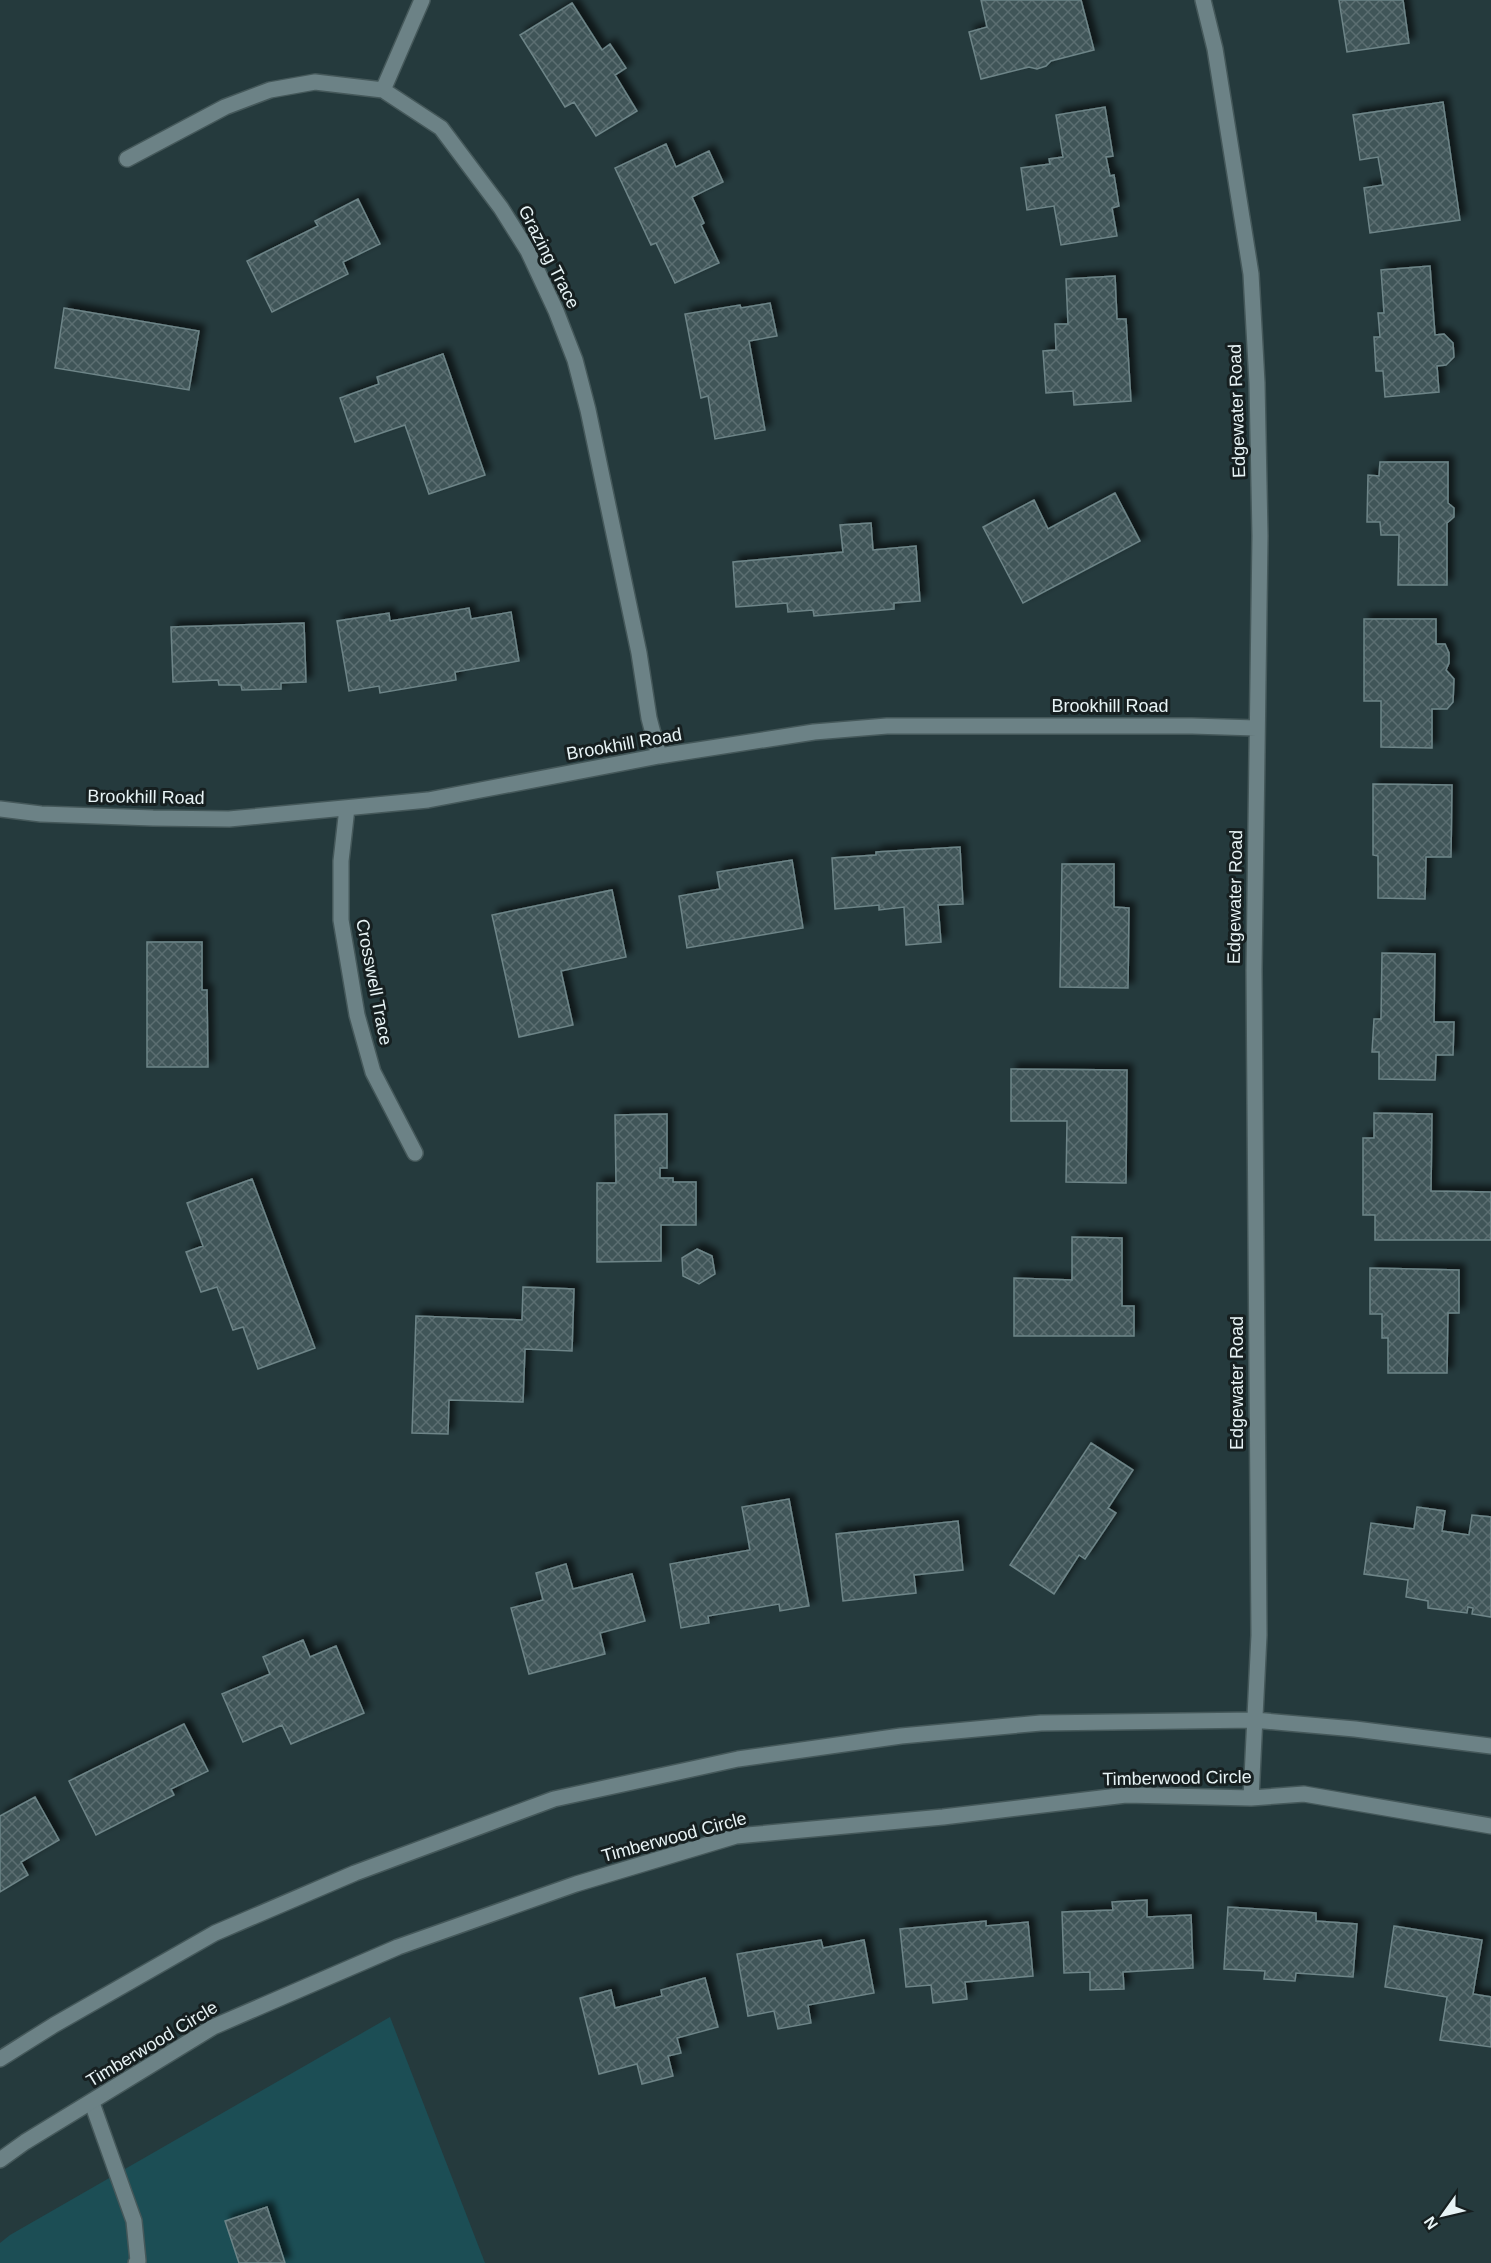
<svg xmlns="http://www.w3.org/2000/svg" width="1491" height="2263" font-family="Arial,sans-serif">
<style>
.green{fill:#1c4e55}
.building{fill:url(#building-cross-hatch);stroke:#6e8588;stroke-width:1.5;filter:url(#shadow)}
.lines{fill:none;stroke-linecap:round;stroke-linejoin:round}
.service-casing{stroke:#45585a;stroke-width:18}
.minor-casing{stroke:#45585a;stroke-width:18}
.service{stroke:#6c8286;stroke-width:15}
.minor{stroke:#6c8286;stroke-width:15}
.labels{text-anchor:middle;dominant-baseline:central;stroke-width:6;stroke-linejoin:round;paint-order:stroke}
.street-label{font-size:18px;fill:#e7f3f5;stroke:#161f20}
</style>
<defs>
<pattern id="building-cross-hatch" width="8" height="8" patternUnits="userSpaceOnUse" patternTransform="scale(1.5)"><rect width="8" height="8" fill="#3f5558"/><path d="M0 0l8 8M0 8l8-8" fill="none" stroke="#5b6e71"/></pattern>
<filter id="shadow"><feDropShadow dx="5.5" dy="-5.5" stdDeviation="3" flood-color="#0009"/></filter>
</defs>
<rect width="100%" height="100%" fill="#253a3d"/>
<!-- green -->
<path class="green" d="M390 2017 485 2263H0V2243L10 2235Z"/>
<!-- building -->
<path class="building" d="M981 0H1081L1094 50 1051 61 1046 66 1037 69 1029 67 981 79 969 32 987 27Z
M1339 0H1403L1409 43 1347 52Z
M572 3 602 50 610 44 626 68 615 75 637 111 596 136 574 102 565 107 520 35Z
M1443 102 1460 220 1370 233 1364 188 1383 185 1378 157 1360 160 1353 115Z
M1105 107 1113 156 1106 157 1110 176 1114 175 1119 206 1112 208 1117 236 1061 245 1054 206 1027 210 1021 168 1050 164 1049 159 1063 157 1056 115Z
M666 144 676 167 709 151 723 182 692 197 704 223 701 225 719 263 675 283 656 243 651 245 615 168Z
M358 199 380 244 343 262 348 274 272 312 247 261 318 226 315 221Z
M1430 266 1435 335 1444 334 1453 343 1454 357 1446 365 1437 366 1439 392 1385 397 1383 371H1376L1374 337H1380L1378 313H1384L1381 270Z
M1115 276 1117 319H1126L1131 401 1074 405 1073 391 1046 393 1043 351 1056 350 1055 324H1068L1066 279Z
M770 303 777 336 749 341 765 430 715 439 708 396 701 398 685 314 740 305 741 308Z
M64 308 199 331 189 390 55 368Z
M443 354 485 475 429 494 405 425 355 442 340 398 379 384 377 377Z
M1380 462H1448V503L1454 508V517L1447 523V585H1398L1399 535H1381L1380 522H1367L1368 475 1379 476Z
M1115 493 1140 541 1023 603 983 527 1034 500 1048 529Z
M871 523 873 550 916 546 920 601 894 603V609L814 616 813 610 788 612 787 603 736 607 733 562 843 552 840 525Z
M469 608 471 619 511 612 519 661 455 672 456 680 380 693 379 686 349 691 337 621 389 613 390 621Z
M1364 619H1436V644H1445L1449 653V663L1446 670 1454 679 1453 702 1447 709H1432V748L1381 747V701H1364Z
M304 623 306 682 281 683V689L242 690 241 685H219L218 680 173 682 171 627Z
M1373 784 1452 785 1451 857H1426L1425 899 1378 898V856L1373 855Z
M960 847 963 904 938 905 941 942 906 945 904 907 879 910V905L835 909 832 858 876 855V852Z
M792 860 803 928 687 948 679 896 720 889 717 872Z
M1062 864H1114V907L1129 908 1128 988 1060 987Z
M612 890 626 957 561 971 573 1025 519 1037 492 915Z
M147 942H202V990H207L208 1067H147Z
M1382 953 1435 954 1434 1022H1454L1453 1055H1436L1435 1080 1379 1079V1052H1372L1374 1019H1381Z
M1011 1069 1127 1070 1126 1183 1066 1182 1067 1121H1011Z
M1374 1113 1432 1114 1431 1191 1491 1192V1240H1375V1215H1363V1138H1374Z
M667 1114V1168H660V1178H673V1182H696V1225H661V1261L597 1262V1183H616L615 1115Z
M252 1179 315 1348 258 1369 243 1327 233 1330 217 1287 201 1292 186 1252 203 1246 187 1203Z
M1072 1237 1122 1238V1306H1134V1336H1014V1278L1072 1280Z
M697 1249 712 1256 715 1274 699 1284 683 1276 682 1258Z
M1370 1268 1459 1270V1313H1448L1447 1373H1388V1338H1382V1314H1370Z
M523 1287 574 1289 572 1351 525 1349 523 1402 449 1400 448 1434 412 1433 416 1316 522 1320Z
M1091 1443 1133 1470 1108 1508 1116 1513 1085 1559 1079 1555 1054 1594 1010 1565Z
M789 1499 809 1606 780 1611 779 1604 708 1616 709 1623 681 1628 670 1564 750 1550 742 1507Z
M1417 1507 1445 1511 1442 1531 1469 1535 1472 1515 1491 1517V1617L1472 1614 1473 1608 1468 1607 1467 1613 1428 1608V1601L1406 1597 1408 1580 1364 1574 1371 1523 1414 1529Z
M958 1521 963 1570 914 1575 916 1593 843 1601 836 1534Z
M566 1564 573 1589 632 1574 645 1621 600 1633 605 1654 529 1674 511 1608 543 1600 536 1573Z
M303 1640 310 1657 336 1646 364 1713 291 1744 282 1725 243 1742 222 1694 270 1674 263 1657Z
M184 1724 208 1771 171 1789 174 1795 96 1835 69 1781Z
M35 1797 59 1840 21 1862 28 1875 0 1892V1816Z
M1147 1900V1917L1191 1915 1193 1968 1123 1972 1124 1989 1090 1990V1972L1064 1973 1062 1912 1113 1910 1112 1902Z
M1228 1907 1316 1913V1921L1357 1924 1353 1977 1296 1973 1295 1981 1264 1979 1265 1971 1224 1969Z
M986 1921V1926L1028 1922 1033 1976 965 1982 967 1999 933 2003 931 1985 906 1987 900 1929Z
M1394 1926 1482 1940 1473 1994 1491 1997V2047L1440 2040 1447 1997 1385 1987Z
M821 1940 823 1948 864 1940 874 1993 808 2005 811 2023 778 2029 774 2011 748 2016 737 1954Z
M705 1978 718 2027 677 2038 681 2053 668 2056 673 2076 642 2084 637 2064 599 2074 580 1998 611 1990 615 2008 662 1996 661 1990Z
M267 2207 285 2263H239L225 2221Z"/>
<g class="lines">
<defs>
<path id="service" d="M92 2103 134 2221 138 2261 136 2263"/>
<path id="minor" d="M1203 0 1215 49 1251 274 1257 383 1260 536 1254 970 1259 1635 1251 1798
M383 90 422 0
M127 159 225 107 270 90 315 82 383 90 441 128 501 208 528 251 556 311 575 360 588 410 639 653 649 718 659 756
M347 808 341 861V920L357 1015 373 1072 415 1153
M0 809 41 814 153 818 229 819 428 800 659 756 814 732 887 726H1192L1256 728
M0 2059 54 2025 215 1933 355 1873 554 1799 738 1759 901 1736 1041 1723 1254 1720 1355 1729 1491 1746
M0 2160 25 2142 213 2027 398 1947 576 1884 736 1836 943 1817 1126 1795 1251 1798 1304 1794 1491 1826"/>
</defs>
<!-- service casing -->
<use href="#service" class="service-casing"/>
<!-- minor casing -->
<use href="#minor" class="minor-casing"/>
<!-- service -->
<use href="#service" class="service"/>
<!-- minor -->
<use href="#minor" class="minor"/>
</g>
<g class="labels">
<!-- street labels -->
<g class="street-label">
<text transform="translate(549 257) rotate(63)">Grazing Trace</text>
<text transform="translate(1237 411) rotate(-92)">Edgewater Road</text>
<text x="1110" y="706">Brookhill Road</text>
<text transform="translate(624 744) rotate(-10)">Brookhill Road</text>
<text transform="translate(146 797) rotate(1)">Brookhill Road</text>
<text transform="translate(1235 897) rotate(-89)">Edgewater Road</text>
<text transform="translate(374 982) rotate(79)">Crosswell Trace</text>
<text transform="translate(1237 1383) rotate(-90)">Edgewater Road</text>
<text transform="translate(1177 1778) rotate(-1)">Timberwood Circle</text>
<text transform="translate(674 1837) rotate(-15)">Timberwood Circle</text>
<text transform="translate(152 2044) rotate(-31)">Timberwood Circle</text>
</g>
</g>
<!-- north arrow -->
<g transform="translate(1443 2215) rotate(236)" stroke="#161f20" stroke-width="4.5" paint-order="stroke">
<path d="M0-4.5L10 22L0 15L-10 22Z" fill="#e7f3f5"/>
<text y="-9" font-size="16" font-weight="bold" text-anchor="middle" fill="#e7f3f5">N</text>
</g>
</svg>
